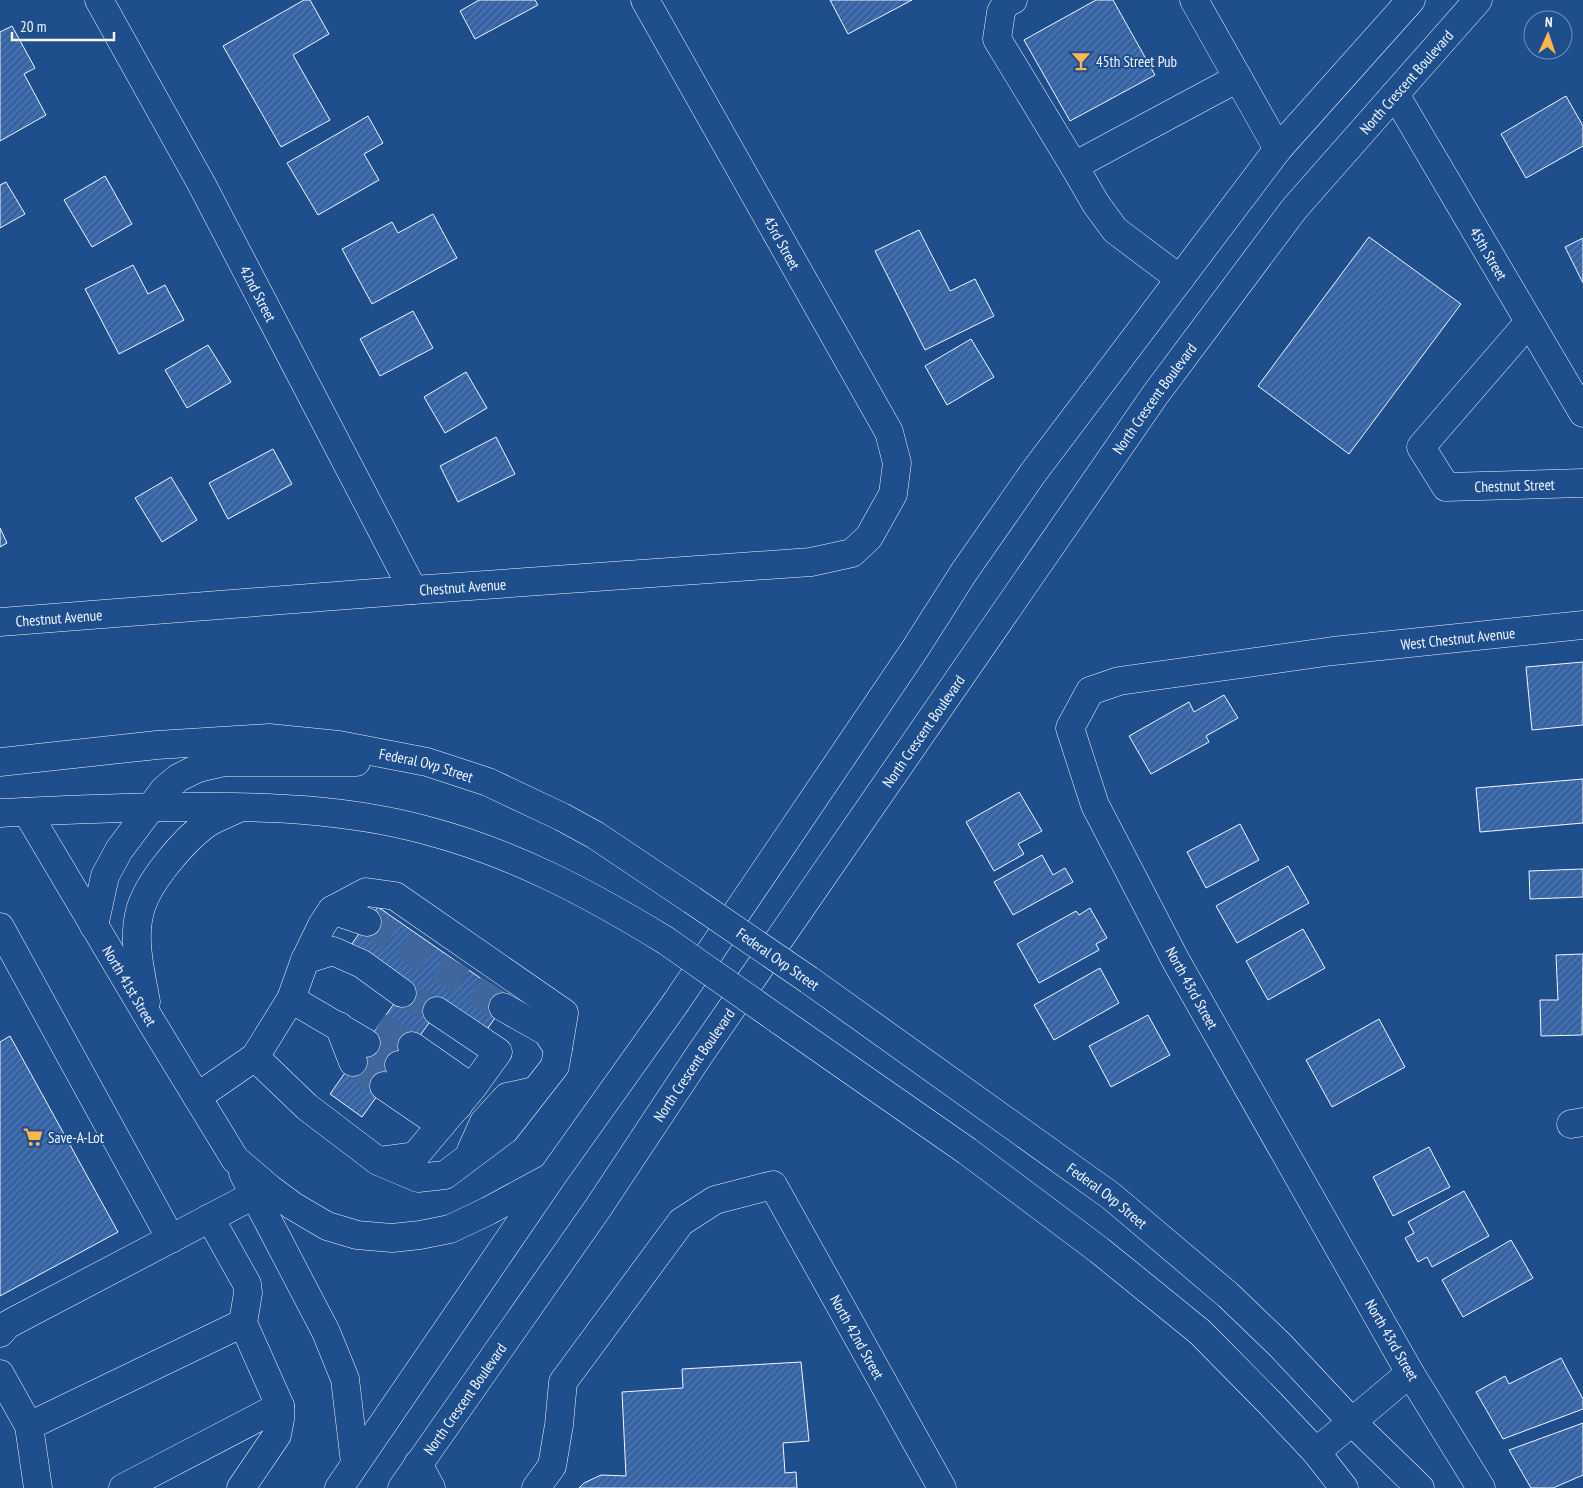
<svg xmlns="http://www.w3.org/2000/svg" width="1583" height="1488" font-family="'PT Sans Narrow',sans-serif">
<style>
.building{fill:url(#building-hatch);stroke:#f2f6ff}
.lines{fill:none;stroke-linecap:round;stroke-linejoin:round}
.minor-tunnel{stroke:#3f679d;stroke-width:28;stroke-dasharray:28 14;stroke-linecap:butt}
.minor-casing{stroke:#f2f6ff;stroke-width:29}
.major-casing{stroke:#f2f6ff;stroke-width:29}
.highway-casing{stroke:#f2f6ff;stroke-width:29}
.minor{stroke:#1f4e8c;stroke-width:28}
.major{stroke:#1f4e8c;stroke-width:28}
.highway{stroke:#1f4e8c;stroke-width:28}
.major-bridge-casing{stroke:#f2f6ff;stroke-width:29;stroke-linecap:butt}
.major-bridge{stroke:#1f4e8c;stroke-width:28}
.labels{text-anchor:middle;dominant-baseline:central;stroke-width:4;stroke-linejoin:round;paint-order:stroke}
.poi-label{font-size:15px;fill:#f2f6ff;stroke:#1f4e8c;text-anchor:start}
.street-label{font-size:15px;fill:#f2f6ff;stroke:#1f4e8c}
</style>
<defs>
<pattern id="building-hatch" width="6" height="6" patternUnits="userSpaceOnUse" patternTransform="scale(1.25)"><rect width="6" height="6" fill="#3563a3"/><path d="M-1 1l2-2M0 6l6-6M5 7l2-2" fill="none" stroke="#537ab1"/></pattern>
</defs>
<rect width="100%" height="100%" fill="#1f4e8c"/>
<!-- building -->
<path class="building" d="M304 0H310L329 34 293 55 330 120 281 147 223 46Z
M479 0H535L538 5 475 39 460 11Z
M830 0H912L848 34Z
M1096 0H1113L1155 75 1070 121 1024 40Z
M12 26 35 68 24 74 46 115 0 141V32Z
M1566 96 1583 126V146L1526 178 1501 134Z
M368 116 383 143 364 154 379 180 318 215 287 163Z
M105 176 132 224 92 247 64 200Z
M6 182 25 214 0 228V185Z
M433 214 457 258 372 304 342 249 392 222 398 233Z
M919 230 950 291 975 279 994 316 925 350 875 251Z
M1369 237 1461 304 1349 454 1258 386Z
M1583 238V283L1565 247Z
M133 265 148 294 165 285 184 320 119 354 85 289Z
M413 311 433 348 380 376 360 339Z
M971 339 994 377 947 405 925 366Z
M208 345 231 382 187 408 165 370Z
M466 372 487 408 445 433 424 397Z
M496 437 515 474 458 502 440 466Z
M273 449 292 484 228 519 209 483Z
M171 477 197 520 162 542 135 498Z
M0 528 7 543 0 547Z
M1583 662V725L1532 730 1526 667Z
M1224 695 1238 718 1206 736 1209 742 1151 774 1129 736 1189 702 1194 712Z
M1583 779V823L1480 832 1476 788Z
M1019 792 1042 831 1018 844 1024 854 994 871 966 822Z
M1240 824 1259 860 1206 888 1187 852Z
M1042 855 1053 875 1065 868 1073 882 1013 915 994 882Z
M1288 866 1309 903 1237 943 1216 906Z
M1583 869V897L1530 899 1529 871Z
M378 907 509 998 483 1035 441 1006 362 1117 330 1094 408 984 351 945Z
M1090 908 1107 938 1096 944 1099 950 1039 983 1017 944 1076 911 1079 915Z
M1303 929 1325 968 1268 1000 1246 961Z
M1583 954 1582 1035 1541 1036 1540 1000H1558L1556 955Z
M1100 968 1119 1003 1054 1040 1034 1005Z
M1148 1015 1170 1055 1111 1087 1089 1046Z
M1379 1019 1405 1067 1332 1107 1306 1060Z
M10 1036 118 1232 0 1296V1042Z
M1429 1147 1450 1187 1393 1216 1373 1177Z
M1464 1191 1489 1236 1432 1267 1427 1257 1418 1262 1405 1238 1414 1233 1408 1222Z
M1511 1240 1533 1278 1463 1317 1442 1280Z
M1561 1358 1583 1399V1409L1503 1439 1476 1392 1505 1376 1509 1384Z
M801 1362 809 1441 783 1443 785 1473 796 1472 797 1488H579L584 1483 601 1475 626 1476 622 1392 683 1388 682 1369Z
M1583 1423V1475L1553 1488H1531L1509 1450Z"/>
<g class="lines">
<!-- minor-tunnel -->
<path class="minor-tunnel" d="M367 922 503 1007
M402 993 437 1011
M378 1026 412 1046
M366 1043 399 1065
M353 1062 384 1086"/>
<defs>
<g id="minor">
<path id="s1" d="M99 0 201 183 413 590"/>
<path d="M1013 0 1006 3 1001 12 997 39 1074 166 1238 78"/>
<path d="M1194 0 1278 149"/>
<path id="s2" d="M1395 94 1583 413"/>
<path d="M1074 166 1096 204 1115 230 1180 279"/>
<path id="s3" d="M1529 322 1421 447 1446 487 1583 483"/>
<path id="s4" d="M0 622 413 590 811 562 852 553 869 537 893 494 897 463 889 432 645 0"/>
<path d="M332 910 367 922"/>
<path d="M0 927 171 1239"/>
<path d="M305 960 333 951 362 964 402 993"/>
<path d="M291 999 366 1043"/>
<path d="M339 1026 353 1062"/>
<path d="M412 1046 472 1088"/>
<path d="M255 1057 307 1107 378 1161 418 1178 445 1175 505 1130 555 1066 558 1049 547 1032 503 1007"/>
<path d="M399 1065 458 1106"/>
<path d="M384 1086 441 1125"/>
<path d="M197 1097 255 1057 291 999 305 960 322 925 332 910 366 892 395 896 564 1013 558 1049"/>
<path d="M1571 1124 1583 1122"/>
<path d="M471 1151 484 1122 507 1097 530 1092"/>
<path d="M378 1161 415 1156 472 1088 498 1052 437 1011"/>
<path d="M210 1218 247 1284 248 1293 243 1323 280 1406V1419L277 1435 241 1488"/>
<path d="M0 1333 7 1325 18 1319 254 1195"/>
<path d="M0 1374 29 1426 38 1488"/>
<path d="M29 1426 243 1323"/>
<path d="M1316 1452 1410 1373"/>
<path d="M123 1488 280 1406"/>
<path id="s5" d="M536 1488 552 1466 559 1425 563 1382 681 1222 715 1200 773 1185 942 1488"/>
<path id="s6" d="M1481 1488 1410 1373 1176 961 1095 805 1070 728 1090 691 1119 681 1333 651 1583 625"/>
</g>
<g id="major">
<path id="s7" d="M0 762 157 745 269 738 339 745 427 762 488 782 562 817 595 835 692 900"/>
<path id="s8" d="M27 812 149 1018 235 1159"/>
<path d="M0 813C62 810 123 807 185 807 266 806 347 809 425 830 513 853 588 893 665 940"/>
<path d="M94 926 105 876 119 850 164 790 178 778 198 768 224 762H356"/>
<path id="s9" d="M809 980 1111 1196 1228 1295 1280 1345 1352 1422 1420 1488"/>
<path d="M146 1002C141 974 132 940 140 911 147 883 183 841 206 824 215 818 227 814 237 809"/>
<path d="M779 1020 967 1151 1099 1250 1200 1332 1270 1403 1316 1452 1344 1488"/>
<path d="M418 1464 431 1488"/>
</g>
<g id="highway">
<path d="M235 1159 270 1189 293 1206 327 1226 357 1235 392 1238 420 1235 450 1229 488 1211 547 1179"/>
<path d="M243 1173 326 1332 345 1379 355 1463"/>
<path d="M339 1488 553 1175 677 1001 915 649 964 572 1033 473 1278 149 1411 0"/>
<path id="s10" d="M402 1488 598 1208 700 1054 1155 395 1294 209 1478 0"/>
</g>
</defs>
<!-- minor casing -->
<use href="#minor" class="minor-casing"/>
<!-- major casing -->
<use href="#major" class="major-casing"/>
<!-- highway casing -->
<use href="#highway" class="highway-casing"/>
<!-- minor -->
<use href="#minor" class="minor"/>
<!-- major -->
<use href="#major" class="major"/>
<!-- highway -->
<use href="#highway" class="highway"/>
<defs>
<path id="major-bridge" d="M692 900 809 980
M665 940 779 1020"/>
</defs>
<!-- major-bridge casing -->
<use href="#major-bridge" class="major-bridge-casing"/>
<!-- major-bridge -->
<use href="#major-bridge" class="major-bridge"/>
</g>
<!-- icons -->
<defs>
<symbol id="bar-bare" viewBox="-9 -9 18 18"><path d="M-6-5H6L.8 .8V4.5H3.5V6h-7V4.5H-.8V.8Z" fill="#ffb74d" stroke="#1f4e8c" stroke-width="2.5" paint-order="stroke"/></symbol>
<symbol id="supermarket-bare" viewBox="-9 -9 18 18"><path d="M-6-5.5h2.5l.6 2H6L4.5 2H-2.5L-4.4-4H-6ZM-1.5 3.2a1.3 1.3 0 1 0 .1 0ZM3 3.2a1.3 1.3 0 1 0 .1 0Z" fill="#ffb74d" stroke="#1f4e8c" stroke-width="2.5" paint-order="stroke"/></symbol>
</defs>
<g fill-rule="evenodd">
<use href="#bar-bare" x="1067" y="47" width="28" height="28"/>
<use href="#supermarket-bare" x="19" y="1123" width="28" height="28"/>
</g>
<g class="labels">
<!-- poi labels -->
<g class="poi-label">
<text x="1096" y="61">45th Street Pub</text>
<text x="48" y="1137">Save-A-Lot</text>
</g>
<!-- street labels -->
<g class="street-label">
<text stroke="none"><textPath href="#s10" startOffset="1729">North Crescent Boulevard</textPath></text>
<text transform="translate(782 243) rotate(61)">43rd Street</text>
<text stroke="none"><textPath href="#s2" startOffset="185">45th Street</textPath></text>
<text stroke="none"><textPath href="#s1" startOffset="334">42nd Street</textPath></text>
<text stroke="none"><textPath href="#s10" startOffset="1324">North Crescent Boulevard</textPath></text>
<text stroke="none"><textPath href="#s3" startOffset="281">Chestnut Street</textPath></text>
<text stroke="none"><textPath href="#s4" startOffset="464">Chestnut Avenue</textPath></text>
<text stroke="none"><textPath href="#s4" startOffset="59">Chestnut Avenue</textPath></text>
<text stroke="none"><textPath href="#s6" startOffset="1280">West Chestnut Avenue</textPath></text>
<text stroke="none"><textPath href="#s10" startOffset="919">North Crescent Boulevard</textPath></text>
<text stroke="none"><textPath href="#s7" startOffset="430">Federal Ovp Street</textPath></text>
<text transform="translate(778 959) rotate(35)">Federal Ovp Street</text>
<text stroke="none"><textPath href="#s8" startOffset="202">North 41st Street</textPath></text>
<text transform="translate(1192 988) rotate(61)">North 43rd Street</text>
<text stroke="none"><textPath href="#s10" startOffset="514">North Crescent Boulevard</textPath></text>
<text stroke="none"><textPath href="#s9" startOffset="368">Federal Ovp Street</textPath></text>
<text stroke="none"><textPath href="#s5" startOffset="585">North 42nd Street</textPath></text>
<text transform="translate(1392 1340) rotate(60)">North 43rd Street</text>
<text stroke="none"><textPath href="#s10" startOffset="109">North Crescent Boulevard</textPath></text>
</g>
</g>
<!-- north arrow -->
<g transform="translate(1548 35) rotate(3)"><circle r="24" fill="#1f4e8c" stroke="#7391ba"/>
<path d="M0-4L9 19L0 12L-9 19Z" fill="#ffb74d"/>
<text y="-8" font-size="14" font-weight="bold" text-anchor="middle" fill="#f2f6ff">N</text>
</g>
<!-- scale -->
<path d="M12 32v8h102v-8" fill="none" stroke="#f2f6ff" stroke-width="2.5"/>
<text x="20" y="32" font-size="15" fill="#f2f6ff" stroke="#1f4e8c" stroke-width="4" paint-order="stroke">20 m</text>
</svg>
